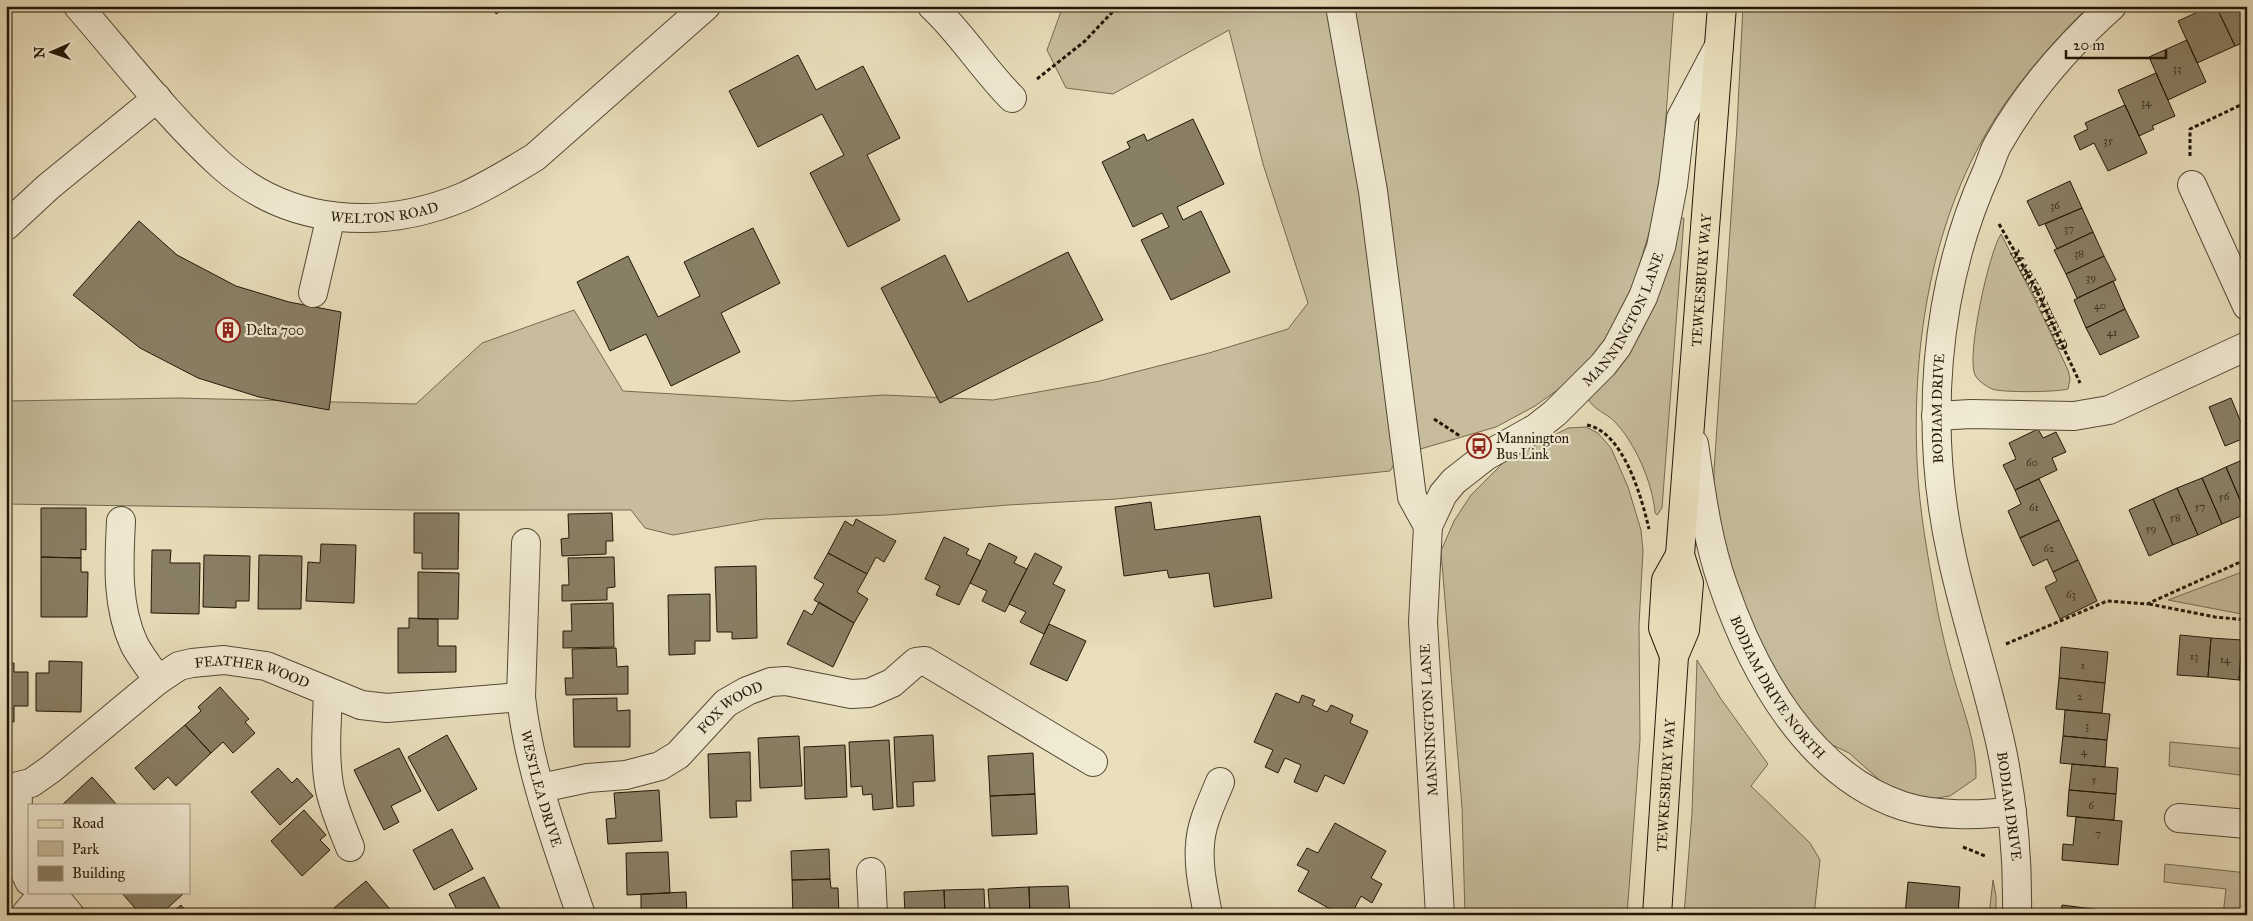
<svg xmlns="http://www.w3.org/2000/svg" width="2253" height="921" font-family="'IM FELL Great Primer',serif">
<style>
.green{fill:#c7bd9d;stroke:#746a52}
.building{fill:#897f65;stroke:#221606}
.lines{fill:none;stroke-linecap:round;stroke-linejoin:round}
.minor-casing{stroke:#544834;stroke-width:30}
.major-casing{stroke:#221606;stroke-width:30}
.path{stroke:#221606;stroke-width:3;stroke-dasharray:4 2.5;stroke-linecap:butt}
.minor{stroke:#f1ead3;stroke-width:28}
.major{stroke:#e9dfbc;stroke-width:28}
.labels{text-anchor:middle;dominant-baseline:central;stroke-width:4.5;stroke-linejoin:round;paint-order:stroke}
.number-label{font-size:11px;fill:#3c301e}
.street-label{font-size:14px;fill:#221606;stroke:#f1ead3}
.poi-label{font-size:14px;fill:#221606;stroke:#f1ead3;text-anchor:start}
</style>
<rect width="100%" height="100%" fill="#e9dfbc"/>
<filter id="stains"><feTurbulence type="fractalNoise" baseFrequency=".004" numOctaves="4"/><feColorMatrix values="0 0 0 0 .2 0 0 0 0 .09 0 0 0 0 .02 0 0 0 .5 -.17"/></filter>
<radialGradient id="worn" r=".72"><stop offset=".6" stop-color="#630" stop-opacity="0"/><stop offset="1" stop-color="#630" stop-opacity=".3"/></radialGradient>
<!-- green -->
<path class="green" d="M1063 6H1674L1663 157 1651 226 1633 287 1618 318 1596 354 1573 379 1535 406 1496 427 1400 455 1390 471 1116 499 1008 505 888 515 764 519 673 535 645 528 631 510H413L6 504V401L178 398 416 404 482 343 574 310 623 391 791 401 884 395 993 400 1100 381 1209 353 1288 329 1308 303 1263 164 1229 30 1113 94 1066 88 1047 50Z
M1743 6H2089C2055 40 2024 74 1998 114 1932 215 1912 342 1917 461 1919 512 1929 562 1938 613 1943 637 1949 662 1956 685 1965 715 1977 746 1976 778L1950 796 1930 799 1915 796 1883 783 1849 753 1803 731 1739 608 1714 499V471L1737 126Z
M1679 218H1684L1662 508 1657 515 1655 513C1653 484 1635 442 1614 421 1606 413 1594 410 1588 399Z
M2001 234 2035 300 2068 370 2070 379 2068 389C2058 392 2003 393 1992 389 1986 386 1978 381 1975 375 1966 356 1989 252 2001 234Z
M1586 427 1598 433 1611 448 1628 487 1641 530 1643 551 1639 625 1640 740 1627 915H1465L1462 808 1441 551 1454 521 1471 495 1506 460 1568 428Z
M2247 570V615L2168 600 2242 572Z
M1697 660 1721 699 1768 764 1751 786 1810 843 1820 860 1814 915H1684L1692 813Z
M2170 742 2247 749V776L2169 766Z
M2165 864 2247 873V915H2223L2226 889 2164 882Z
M1993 880 1996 896V915H1989Z"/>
<!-- building -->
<path class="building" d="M492 6H509L496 14Z
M2211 6H2216L2235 46 2197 63 2178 21Z
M2216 6H2247V41L2235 46Z
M2187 40 2206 82 2168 100 2149 57Z
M798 55 816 90 863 66 900 138 867 155 900 220 848 247 810 173 844 155 822 114 758 147 729 91Z
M2156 73 2175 116 2152 126 2154 129 2139 136 2118 90Z
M2125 105 2147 153 2108 171 2094 143 2080 150 2074 136 2088 129 2085 123Z
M1193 119 1224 184 1177 207 1183 220 1201 211 1230 272 1171 300 1141 240 1169 227 1162 213 1133 227 1102 162 1130 148 1127 142 1144 134 1147 141Z
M2070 181 2082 208 2039 226 2027 201Z
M2082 208 2093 232 2057 249 2045 224Z
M139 221 177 255 236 286 289 302 341 312 329 410 259 397 198 378 140 348 73 295Z
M753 228 780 283 721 313 740 352 671 386 646 334 610 351 577 282 628 256 658 317 700 296 684 262Z
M2093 232 2104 256 2066 274 2054 250Z
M1068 252 1103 320 940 403 881 288 945 255 968 302Z
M2104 256 2116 280 2077 298 2066 274Z
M2113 281 2125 309 2086 328 2074 300Z
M2125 309 2139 337 2100 355 2086 328Z
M2231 398 2247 437 2225 446 2209 407Z
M2038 429 2043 438 2056 432 2066 452 2052 458 2057 470 2015 490 2003 465 2016 459 2009 443Z
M2247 458V513L2246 514 2226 467Z
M2226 467 2246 514 2222 524 2202 478Z
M2202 478 2222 524 2198 535 2177 488Z
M2039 479 2059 520 2020 538 2008 511 2021 504 2015 490Z
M2177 488 2198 535 2173 545 2153 499Z
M2153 499 2173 545 2149 556 2129 510Z
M1151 502 1155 530 1260 516 1272 598 1214 607 1209 573 1169 578 1167 570 1124 576 1115 507Z
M41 508H86V550L81 549V558L41 557Z
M414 513H459L458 569H422V553H414Z
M612 513 613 541H606V554L562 556 561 539 569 538 568 514Z
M856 519 896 541 884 562 876 557 867 574 828 553 845 521 853 526Z
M2059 520 2078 560 2053 572 2047 559 2033 566 2020 538Z
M944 537 969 549 966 554 981 561 959 605 936 595 940 586 925 579Z
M989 543 1017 557 1014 563 1027 569 1005 612 982 601 987 591 970 583Z
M321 544 356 545 354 603 306 601 308 562 320 563Z
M152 550H171L170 563H200L199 614 151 613Z
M828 553 867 574 857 592 868 599 854 623 814 600 824 584 814 578Z
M1035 553 1062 567 1053 584 1065 590 1044 634 1020 622 1026 612 1009 604Z
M204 555 250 556 249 601H236V608L203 607Z
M259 555 302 556 301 609H258Z
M41 557 81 558V572H88L87 617H41Z
M614 557 615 587 607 588V600L562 601V585H569L568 558Z
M2078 560 2097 601 2060 619 2045 587 2057 581 2053 572Z
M756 566 757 638 732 639V632H717L715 567Z
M418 572 459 573 458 619H418Z
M710 594V641H695V654L669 655 668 595Z
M819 602 854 623 833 667 787 644 804 610 812 615Z
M613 603 614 647 563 648V631H572L571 604Z
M409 618 438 619V646H456V672L398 673V628H409Z
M1049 624 1086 641 1067 681 1030 664Z
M2180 635 2211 638 2208 677 2177 675Z
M2211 638 2242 640 2239 680 2208 677Z
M2242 640 2247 641V681L2239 680Z
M2061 647 2108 652 2105 683 2059 678Z
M616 648 617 667 628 666V694L566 695 565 678H573L572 649Z
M49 661 82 662 81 712 36 711V673H49Z
M6 663H14V672H28V706H14V722L6 721Z
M2059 678 2105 683 2102 713 2056 709Z
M220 687 249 719 245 722 255 733 233 753 223 742 211 753 185 725 201 711 198 707Z
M1276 693 1299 703 1302 695 1315 700 1312 705 1327 712 1331 705 1353 715 1350 723 1368 731 1344 784 1325 775 1317 792 1294 782 1301 765 1285 758 1278 773 1265 767 1273 750 1254 742Z
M617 698V711L630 710V747H574L573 699Z
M2065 710 2110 714 2107 740 2063 736Z
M185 725 211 753 176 786 168 777 154 790 135 768Z
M447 735 477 789 438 811 408 757Z
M933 735 935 781 913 782 914 806 897 807 894 737Z
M799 736 802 786 760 788 758 738Z
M2063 736 2107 740 2105 767 2060 763Z
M889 740 893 808 873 810 872 794 863 795 862 786 851 787 849 742Z
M845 745 847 797 805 799 804 747Z
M399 748 421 791 391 806 399 822 384 830 354 770Z
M750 752 751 801H736L737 817 710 818 708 754Z
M1033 753 1035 794 990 796 988 756Z
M2072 764 2118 768 2116 794 2069 790Z
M278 768 292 783 297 778 313 796 280 825 251 792Z
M92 777 117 805H62Z
M659 790 662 841 608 844 606 819 616 818 614 793Z
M2069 790 2116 794 2114 820 2067 816Z
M1035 794 1037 834 992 836 990 796Z
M304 810 326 835 320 840 330 850 302 876 271 841Z
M2076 817 2122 821 2118 865 2062 860 2063 844 2073 845Z
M1335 823 1386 851 1371 878 1382 884 1372 903 1361 896 1351 915H1341L1298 891 1309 871 1297 865 1307 848 1318 853Z
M452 829 473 869 434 890 413 850Z
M829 849 830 879 792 880 791 851Z
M668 852 670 893 627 895 626 853Z
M484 877 503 915H451L457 910 449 894Z
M830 879 831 888H838L839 915H793L792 880Z
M366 881 394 914 340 915 334 908Z
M1908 882 1960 887 1958 915H1905Z
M1068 886 1070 915H1030L1029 887Z
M1029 887 1030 915H990L988 889Z
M984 889 985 915H945L944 890Z
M944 890 945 915H905L904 892Z
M121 892H181L183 894 160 915H153L148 909 141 915Z
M686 892 687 915H641V894Z
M181 905 189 915H169Z
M2062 905 2101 910V915H2061Z
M2101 910 2130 913 2129 915H2101Z"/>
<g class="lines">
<defs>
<g id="minor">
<path id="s2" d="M78 6C125 60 169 118 222 166 290 226 381 231 463 197 488 186 512 171 535 157L706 6"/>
<path d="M932 6C962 34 983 69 1012 98"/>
<path d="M1340 6 1373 191 1412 497 1428 526"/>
<path d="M2192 185 2247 306"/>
<path d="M6 226 48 187 157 98"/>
<path d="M313 293 331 216"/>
<path d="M1936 416 1971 414 2074 416 2109 410 2247 346"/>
<path id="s3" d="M1694 444C1701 491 1707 540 1723 585 1753 673 1809 775 1903 806 1934 816 1980 816 2012 811"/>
<path d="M121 521C119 562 116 605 134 644 140 656 150 668 158 680"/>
<path id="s4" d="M526 543 521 697C529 771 557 844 581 915"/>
<path d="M328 692C327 723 324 754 329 785 333 807 342 827 350 847"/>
<path id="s5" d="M541 788 588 778 626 775 660 766 678 755 726 703 747 691 771 682 786 681 851 694 869 693 892 683 916 662 925 661 1093 762"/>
<path d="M2179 818 2247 824"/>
<path d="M871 872 873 915"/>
<path id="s6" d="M29 881C14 853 18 817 18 786L31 783 51 769 158 680 179 666 192 663 224 660 266 666 361 705 387 708 521 697"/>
<path d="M51 892 70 915"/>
<path d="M25 915 44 892"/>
<path d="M1208 915C1204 892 1198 868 1200 845 1201 823 1212 802 1220 782"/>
<path id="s7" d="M1440 915 1423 622 1428 526 1443 494 1454 481 1486 456 1536 428 1555 413 1603 365 1617 347 1643 297 1661 247 1673 185 1681 118 1719 46"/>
<path id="s8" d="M2017 915C2018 858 2013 802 2001 746 1987 682 1966 621 1952 557 1924 431 1933 290 1987 171 1991 162 1993 153 1998 144 2028 91 2067 46 2112 6"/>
</g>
<g id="major">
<path d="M1674 656 1663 628 1666 580 1680 555"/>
<path id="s9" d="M1657 915 1674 656 1685 630 1689 583 1680 555 1722 6"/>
</g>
</defs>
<!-- minor casing -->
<use href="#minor" class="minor-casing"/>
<!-- major casing -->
<use href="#major" class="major-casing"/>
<!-- path -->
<g class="path">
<path d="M1037 79 1085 41 1118 6"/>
<path d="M2190 156V129L2247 102"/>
<path id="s1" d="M1999 224 2035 287 2080 383"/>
<path d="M1434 419 1460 436"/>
<path d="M1587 425C1624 432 1642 499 1649 529"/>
<path d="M2149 604 2215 617 2247 620"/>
<path d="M2006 644 2107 601 2147 604 2247 559"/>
<path d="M1963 847 1985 856"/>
</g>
<!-- minor -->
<use href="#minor" class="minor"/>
<!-- major -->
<use href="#major" class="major"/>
</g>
<!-- icons -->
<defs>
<symbol id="building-ring" viewBox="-11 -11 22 22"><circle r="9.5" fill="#f1ead3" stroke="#8f2418" stroke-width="1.5"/><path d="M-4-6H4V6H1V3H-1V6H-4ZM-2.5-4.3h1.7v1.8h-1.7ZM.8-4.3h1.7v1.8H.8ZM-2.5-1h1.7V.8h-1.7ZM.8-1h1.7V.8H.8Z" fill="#8f2418"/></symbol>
<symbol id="bus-ring" viewBox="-11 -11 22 22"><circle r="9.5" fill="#f1ead3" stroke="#8f2418" stroke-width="1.5"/><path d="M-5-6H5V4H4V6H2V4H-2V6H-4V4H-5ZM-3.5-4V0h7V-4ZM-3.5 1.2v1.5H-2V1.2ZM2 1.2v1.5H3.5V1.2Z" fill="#8f2418"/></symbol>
</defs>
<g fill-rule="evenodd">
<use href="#building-ring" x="214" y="316" width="28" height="28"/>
<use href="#bus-ring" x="1465" y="432" width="28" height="28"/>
</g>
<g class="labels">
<!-- number labels -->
<g class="number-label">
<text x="2177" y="68">33</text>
<text x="2146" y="102">34</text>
<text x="2108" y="140">35</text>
<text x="2055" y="205">36</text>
<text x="2069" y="228">37</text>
<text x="2079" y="253">38</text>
<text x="2091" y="277">39</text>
<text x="2100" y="305">40</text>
<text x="2112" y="332">41</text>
<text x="2032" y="462">60</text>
<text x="2224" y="496">56</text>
<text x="2200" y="506">57</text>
<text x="2034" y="507">61</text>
<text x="2175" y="517">58</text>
<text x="2151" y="528">59</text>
<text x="2049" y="548">62</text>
<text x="2071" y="594">63</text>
<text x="2194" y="656">13</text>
<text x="2225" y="659">14</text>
<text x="2083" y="665">1</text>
<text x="2080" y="696">2</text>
<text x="2087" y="725">3</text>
<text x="2084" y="751">4</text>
<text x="2094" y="779">5</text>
<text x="2091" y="805">6</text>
<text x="2098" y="833">7</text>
</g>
<!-- street labels -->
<g class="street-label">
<text stroke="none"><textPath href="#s2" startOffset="391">WELTON ROAD</textPath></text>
<text stroke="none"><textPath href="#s9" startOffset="640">TEWKESBURY WAY</textPath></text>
<text stroke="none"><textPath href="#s1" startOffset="86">MARKENFIELD</textPath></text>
<text stroke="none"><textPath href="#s7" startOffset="682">MANNINGTON LANE</textPath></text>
<text stroke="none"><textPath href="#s8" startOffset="515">BODIAM DRIVE</textPath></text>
<text stroke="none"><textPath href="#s6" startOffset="374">FEATHER WOOD</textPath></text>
<text stroke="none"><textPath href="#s3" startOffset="261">BODIAM DRIVE NORTH</textPath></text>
<text stroke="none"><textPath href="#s5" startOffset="214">FOX WOOD</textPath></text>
<text transform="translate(1429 720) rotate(-93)">MANNINGTON LANE</text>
<text stroke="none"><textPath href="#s9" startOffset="130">TEWKESBURY WAY</textPath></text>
<text stroke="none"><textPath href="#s4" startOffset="248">WESTLEA DRIVE</textPath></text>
<text transform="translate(2009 806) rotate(82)">BODIAM DRIVE</text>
</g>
<!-- poi labels -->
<g class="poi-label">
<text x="246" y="330">Delta 700</text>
<text x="1496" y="438">Mannington<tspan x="1496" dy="16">Bus Link</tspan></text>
</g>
</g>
<!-- margin -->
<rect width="2253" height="921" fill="none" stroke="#e9dfbc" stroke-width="25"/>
<rect x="8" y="8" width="2238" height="906" fill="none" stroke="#221606" stroke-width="2.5"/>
<rect x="12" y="12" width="2228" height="896" fill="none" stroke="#221606"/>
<!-- legend -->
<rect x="28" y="804" width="162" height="90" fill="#f1ead3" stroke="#9e9581"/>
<rect x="38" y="820" width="25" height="8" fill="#e9dfbc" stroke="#9e9581"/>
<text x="72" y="828" font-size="15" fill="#221606">Road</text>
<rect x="38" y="841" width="25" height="15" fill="#c7bd9d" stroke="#9e9581"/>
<text x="72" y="854" font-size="15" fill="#221606">Park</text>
<rect x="38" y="866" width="25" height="15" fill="#897f65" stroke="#9e9581"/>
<text x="72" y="878" font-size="15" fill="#221606">Building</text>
<!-- north arrow -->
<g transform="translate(52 52) rotate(268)" stroke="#f1ead3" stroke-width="4" paint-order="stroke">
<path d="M0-4L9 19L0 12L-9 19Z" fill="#221606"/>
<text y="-8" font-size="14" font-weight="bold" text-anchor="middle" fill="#221606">N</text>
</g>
<!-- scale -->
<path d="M2066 50v8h100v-8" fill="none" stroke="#221606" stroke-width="2.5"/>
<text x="2073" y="50" font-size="15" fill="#221606" stroke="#f1ead3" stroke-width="4" paint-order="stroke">20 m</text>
<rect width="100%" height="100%" filter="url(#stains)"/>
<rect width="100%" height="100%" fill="url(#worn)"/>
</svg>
